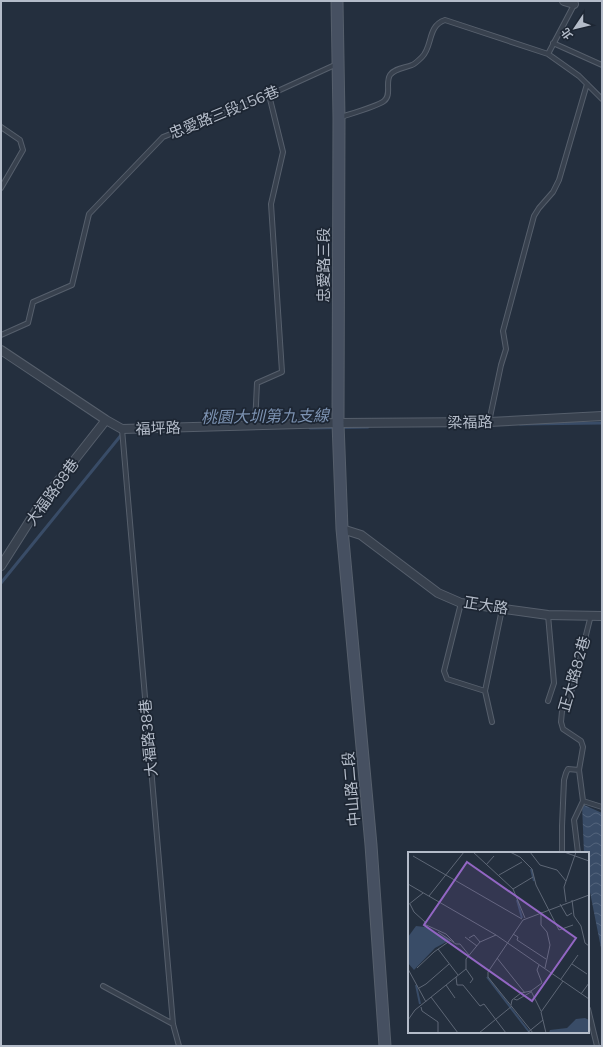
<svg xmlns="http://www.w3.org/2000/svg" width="603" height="1047" font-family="Mulish,'Noto Sans TC',sans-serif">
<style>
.water{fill:url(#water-waves)}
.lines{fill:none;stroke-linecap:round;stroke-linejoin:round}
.stream{stroke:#394c67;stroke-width:3}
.service-casing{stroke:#565f6c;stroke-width:6}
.minor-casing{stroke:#565f6c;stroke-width:10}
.secondary-casing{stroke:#565f6c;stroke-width:13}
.service{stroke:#38414e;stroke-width:4}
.minor{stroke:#38414e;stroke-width:8}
.secondary{stroke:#465061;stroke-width:11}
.labels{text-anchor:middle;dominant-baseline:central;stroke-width:3.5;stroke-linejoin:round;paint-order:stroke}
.street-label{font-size:15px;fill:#b4bcc9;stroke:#1d2633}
.water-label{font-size:16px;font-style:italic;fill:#7c92b1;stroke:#1d2633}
.inset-river{fill:none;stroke:#394c67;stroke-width:2}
.inset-road{fill:none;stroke:#5e6776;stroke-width:1}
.view{fill:#9266c3;fill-opacity:0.15;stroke:#9266c3;stroke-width:2}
.inset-edge{fill:none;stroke:#b4bcc9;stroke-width:2}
</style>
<defs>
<pattern id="water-waves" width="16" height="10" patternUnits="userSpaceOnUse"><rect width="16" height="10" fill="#394c67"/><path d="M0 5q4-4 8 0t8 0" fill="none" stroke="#53647b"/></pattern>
</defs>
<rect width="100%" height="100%" fill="#242f3e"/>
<!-- water -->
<path class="water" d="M582 804 602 813V953L588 882V853H584Z"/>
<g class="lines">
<!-- stream -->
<path class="stream" d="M520 424 602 423
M310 428 368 427
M1 583 122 434"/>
<defs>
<path id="service" d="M553 43 602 65
M548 54 575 3
M341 117C350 114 378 106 384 101 392 95 385 83 390 75 395 68 405 68 412 65 415 64 419 60 422 57 433 46 427 26 445 20L548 54 579 76 602 99
M1 127 20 140 23 150 1 188
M1 335 28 323 33 302 72 285 89 214 163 137 269 95 337 64
M489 422 501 365 506 349 503 331 534 216 539 208 553 192 559 180 587 84
M255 425 257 383 282 372 271 204 283 152 269 95
M122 429 173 1024 179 1046
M461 603 444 671 447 679 485 691
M548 701 554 683 548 615
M492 722 485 691 502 609
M583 801 602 807
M562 853V826L564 780 566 773 568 769 579 770
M578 853 574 820 583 801 579 770 583 747 581 741 563 729 561 722 562 711 573 687 591 615
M103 986 173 1024
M588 1009 597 1046"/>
<path id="minor" d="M564 1 574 4
M1 350 106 420 122 429 338 423 489 422 602 416
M342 529 361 535 438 593 461 603 548 615 602 616
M1 566 43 500 106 420"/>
<path id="secondary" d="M337 1 339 118 338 423 342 529 371 845 385 1046"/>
</defs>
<!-- service casing -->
<use href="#service" class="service-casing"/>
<!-- minor casing -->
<use href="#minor" class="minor-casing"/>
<!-- secondary casing -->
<use href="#secondary" class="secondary-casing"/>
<!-- service -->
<use href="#service" class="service"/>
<!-- minor -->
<use href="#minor" class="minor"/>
<!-- secondary -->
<use href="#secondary" class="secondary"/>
</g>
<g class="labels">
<!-- street labels -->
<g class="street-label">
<text transform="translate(224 112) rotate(-22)">忠愛路三段156巷</text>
<text transform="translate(323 265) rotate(-90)">忠愛路三段</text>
<text transform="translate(470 422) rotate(-1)">梁福路</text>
<text transform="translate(158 428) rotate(-2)">福坪路</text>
<text transform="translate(52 492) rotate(-54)">大福路88巷</text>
<text transform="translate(486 605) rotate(9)">正大路</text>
<text transform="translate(574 674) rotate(-74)">正大路82巷</text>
<text transform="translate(148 738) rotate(-95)">大福路38巷</text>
<text transform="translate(351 789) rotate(-95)">中山路二段</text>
</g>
<!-- water labels -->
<g class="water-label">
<text transform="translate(265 416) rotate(-1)">桃園大圳第九支線</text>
</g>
</g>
<!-- overview -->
<g transform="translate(408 852)">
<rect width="181" height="181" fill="#242f3e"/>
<path d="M8 74 17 75 42 88 27 96 6 118 0 111V85ZM177 166 181 168V181H141L142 178 159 176 168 167Z" fill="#394c67"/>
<path class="inset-river" d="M123 17 126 29M109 48 114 66M79 125 122 181M8 133 12 152"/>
<path class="inset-road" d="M65 0 105 37 117 66M102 0 112 5 124 17 128 33 151 78 165 73M122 0 132 13 149 18 158 29M156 0 181 9M5 4 114 67M78 13 86 4M91 23 114 10M0 32 88 83 181 147M105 37 125 25M21 44 56 0M164 48 166 64 173 74 177 91 181 94M158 50 156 35 168 0M2 52 6 60 17 70 16 72 38 82 46 90M152 52 159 64 164 61M0 53 15 41M133 60V73L139 80 142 93 137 116M30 80 48 92H52L61 103M105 82 110 85 109 88 138 107M57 85 69 94M61 86 66 83 72 90M30 97 50 123M89 106 117 141M164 112 179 122M9 116 26 100 43 88M0 117 18 150M58 117 65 127 62 131M48 125 49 133H55L72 154 76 152 98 181M153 127 170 103M38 133 47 146M11 136 18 132 41 112M123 139 133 159M173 142 181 131M23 145 50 181M106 147 109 148 123 140M103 153 104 148 113 141 123 139 134 131 129 118 131 113M13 155 14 159 30 170V181M0 168 7 158 58 117V107L72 90 88 83M71 181 104 154M119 181 135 168M125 181 80 125V120L115 68 181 43M138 181 133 160 155 129"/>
<path class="view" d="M59 10 168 86 124 149 16 73Z"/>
<rect width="181" height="181" class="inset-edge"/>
</g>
<!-- border -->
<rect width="603" height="1047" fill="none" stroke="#b4bcc9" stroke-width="4"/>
<!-- north arrow -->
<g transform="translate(575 28) rotate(235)" stroke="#1d2633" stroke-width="3" paint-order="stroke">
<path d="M0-3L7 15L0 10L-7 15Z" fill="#b4bcc9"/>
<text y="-6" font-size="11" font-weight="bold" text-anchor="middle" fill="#b4bcc9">北</text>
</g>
</svg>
